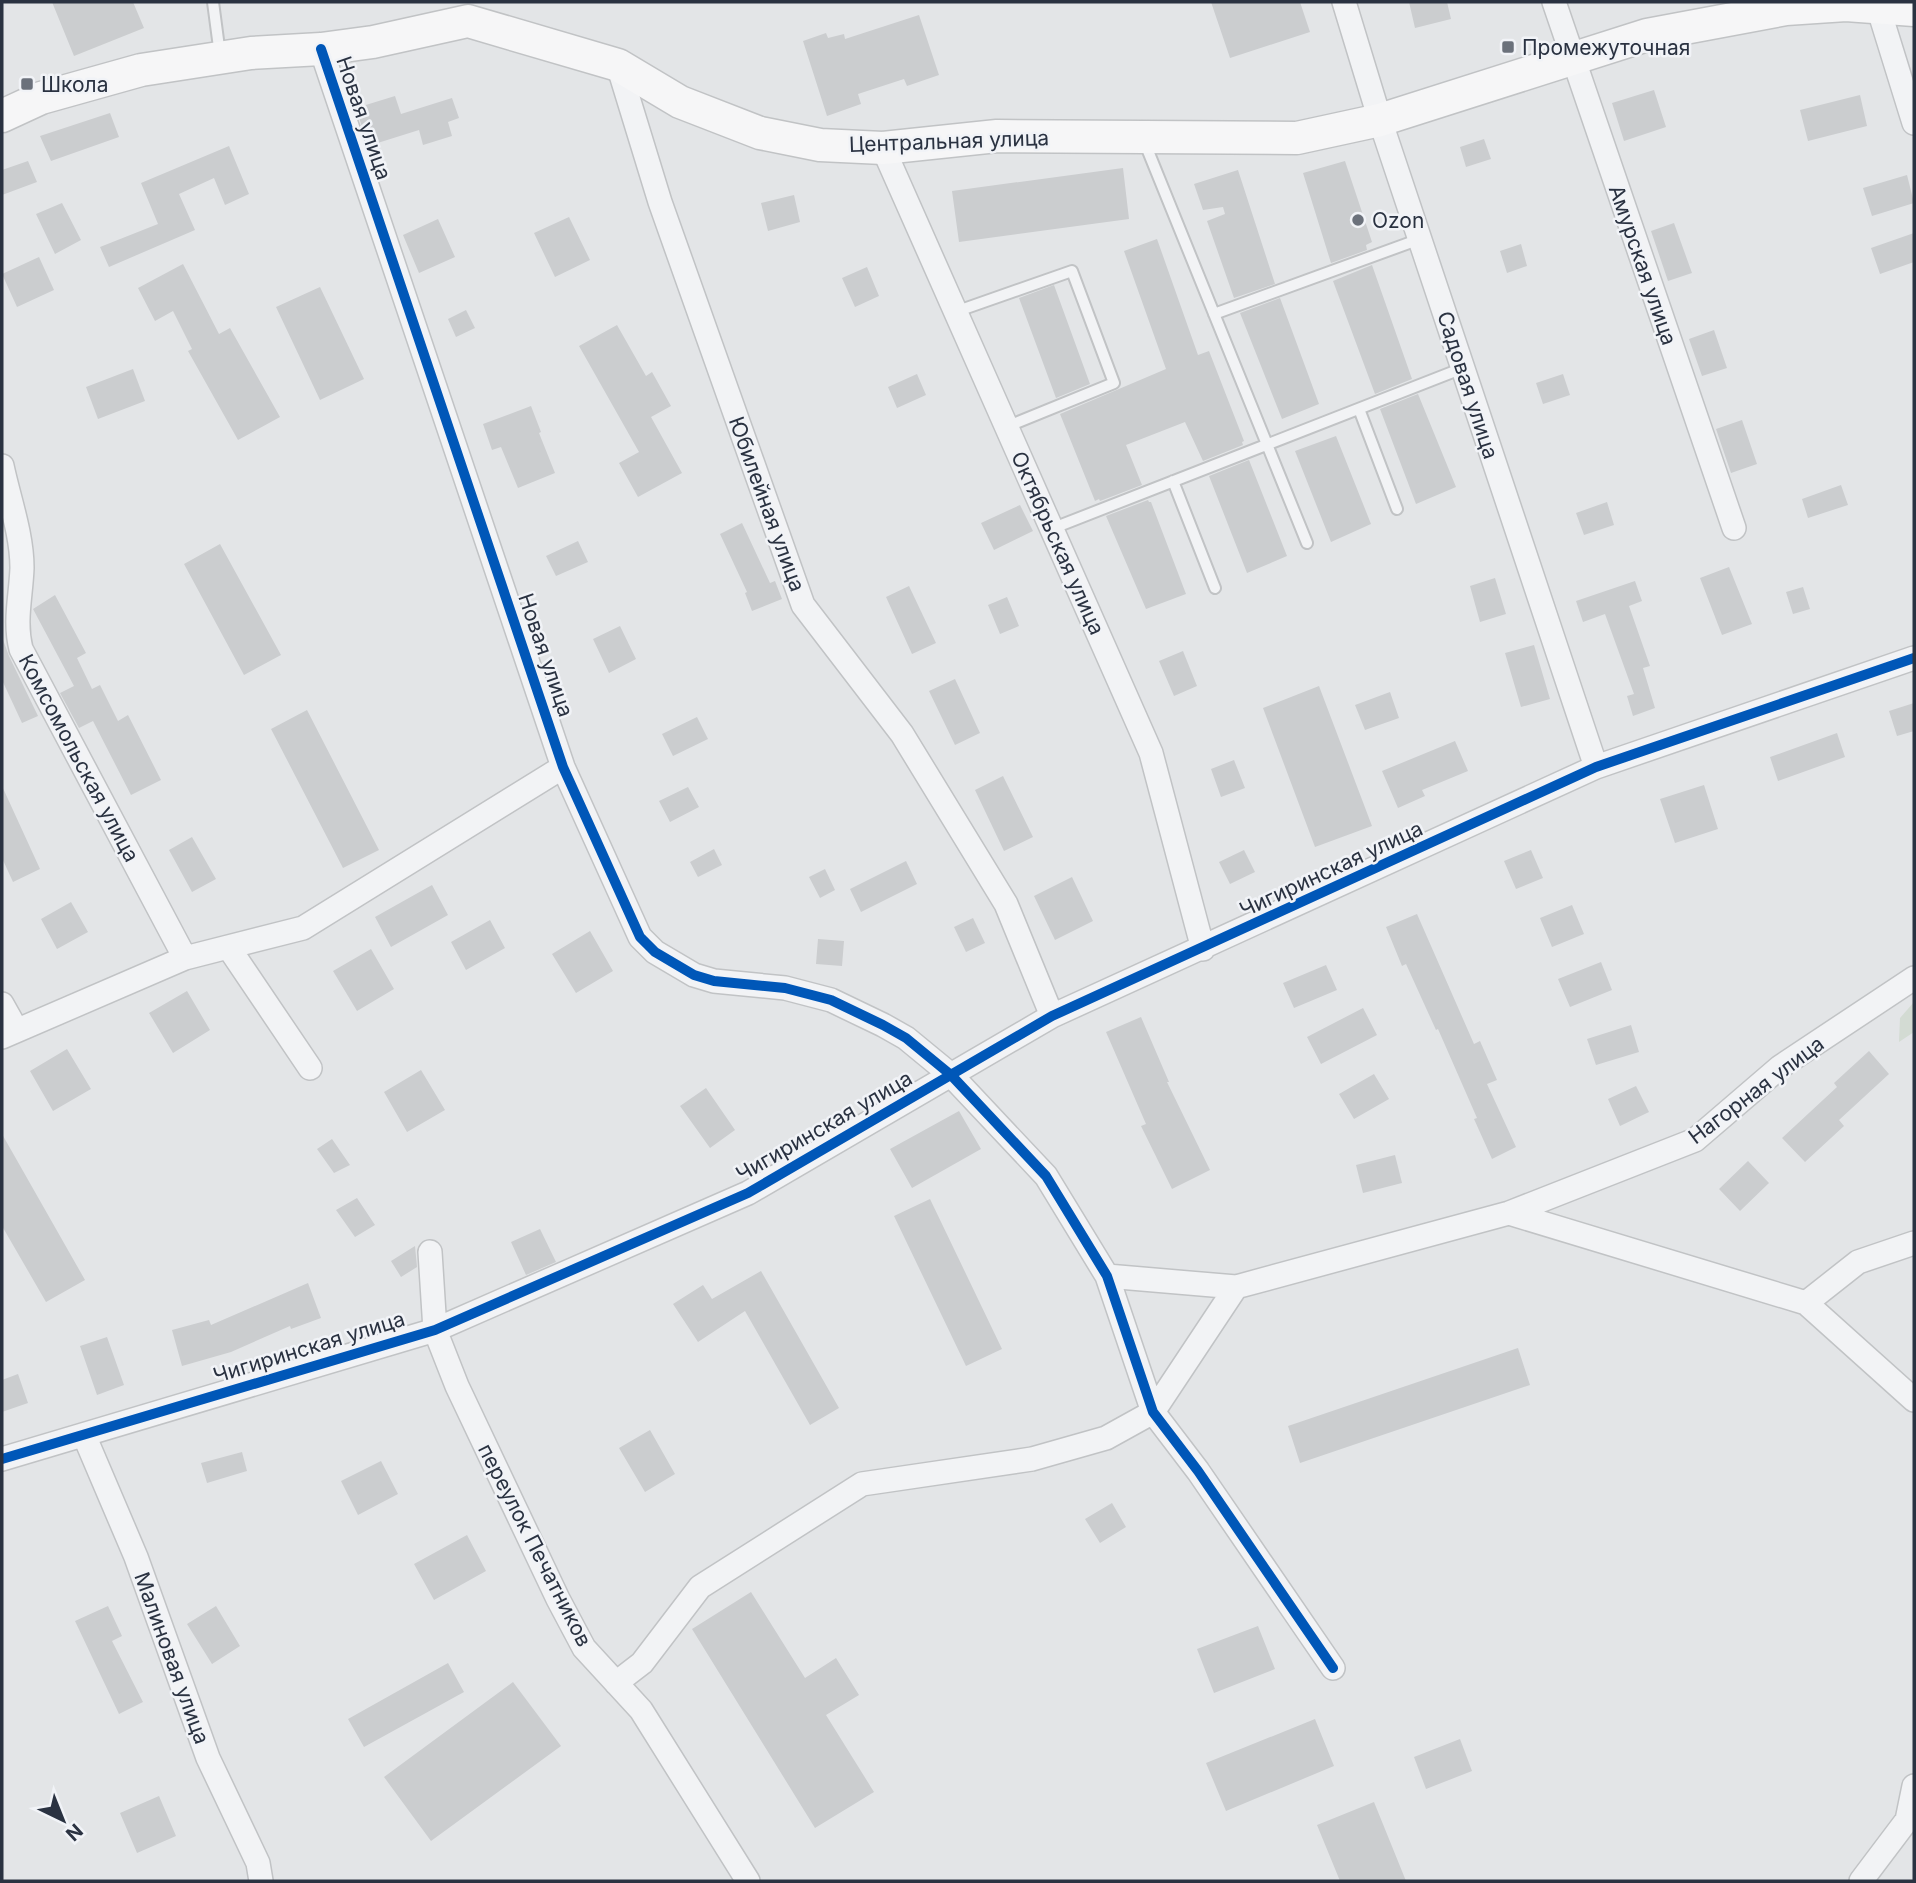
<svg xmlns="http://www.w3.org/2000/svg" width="1916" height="1883" font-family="Inter,sans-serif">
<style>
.green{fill:#d3dbd3}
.building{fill:#cbcdcf}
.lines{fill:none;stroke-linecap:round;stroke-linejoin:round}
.lane-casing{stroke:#c1c3c5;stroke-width:14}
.street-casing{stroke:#c1c3c5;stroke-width:26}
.secondary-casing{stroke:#c1c3c5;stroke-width:35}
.lane{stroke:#f2f3f5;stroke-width:10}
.street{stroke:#f2f3f5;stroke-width:23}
.secondary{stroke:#f6f6f7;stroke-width:32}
.cycleway-casing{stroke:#f1f3f7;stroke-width:15}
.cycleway{stroke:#0057b8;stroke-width:10}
.poi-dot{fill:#6b717b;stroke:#f1f3f7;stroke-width:2.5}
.labels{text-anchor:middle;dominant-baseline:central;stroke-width:5;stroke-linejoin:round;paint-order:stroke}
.poi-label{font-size:21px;fill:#2a3241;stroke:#f1f3f7;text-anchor:start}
.street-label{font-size:21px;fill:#2a3241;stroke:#f1f3f7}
</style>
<rect width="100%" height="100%" fill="#e3e5e7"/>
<!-- green -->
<path class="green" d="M1914 1002V1032L1899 1042 1900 1018Z"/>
<!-- building -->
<path class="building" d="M52 2H133L144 28 74 56Z
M1211 2H1300L1310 32 1230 58Z
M1409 2H1447L1451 19 1415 28Z
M919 15 939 75 907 86 904 79 858 94 861 104 827 116 803 41 826 33 828 38 844 34 845 39Z
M1654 90 1666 127 1624 141 1612 103Z
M1860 95 1867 126 1808 141 1800 110Z
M395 96 401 114 452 98 459 118 448 122 452 136 423 145 419 130 368 146 356 108Z
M110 113 119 137 51 161 40 136Z
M1484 139 1491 159 1466 167 1460 147Z
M229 146 249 194 225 205 214 178 179 194 195 230 109 267 100 247 158 224 141 183Z
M28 161 37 182 2 195V170Z
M1345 161 1372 242 1366 245 1367 250 1331 263 1303 173Z
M1123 168 1129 219 959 242 952 191Z
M1238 170 1275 284 1234 298 1207 221 1225 214 1223 207 1203 210 1194 184Z
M1907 175 1914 203 1872 216 1863 188Z
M794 195 800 222 768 231 761 203Z
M62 203 81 240 55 254 36 214Z
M569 217 590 260 555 277 534 233Z
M438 219 455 257 419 273 403 235Z
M1674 223 1692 273 1668 281 1651 231Z
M1914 233V262L1880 274 1871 248Z
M1157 239 1198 355 1209 351 1244 441 1242 442 1243 445 1203 461 1185 422 1126 445 1142 485 1100 501 1099 499 1095 501 1060 414 1166 369 1124 251Z
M1521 244 1527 266 1507 273 1500 251Z
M39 257 54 290 17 307 2 274Z
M183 264 219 334 230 328 280 417 238 440 188 351 192 349 173 311 155 321 138 288Z
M1372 265 1412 379 1375 394 1333 281Z
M867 267 879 296 855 307 842 278Z
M1054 285 1090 384 1056 398 1019 298Z
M320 287 364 379 320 400 276 307Z
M1280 298 1319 404 1282 419 1240 313Z
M466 310 475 328 456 337 448 319Z
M617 325 646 376 652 372 671 406 651 417 682 473 638 497 619 463 639 452 579 346Z
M1714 330 1727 368 1702 376 1689 339Z
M133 369 145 401 98 419 86 387Z
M917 374 926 395 897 408 888 387Z
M1563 374 1570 395 1543 404 1536 383Z
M1418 394 1456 487 1416 504 1380 409Z
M531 406 541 432 539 433 555 473 518 488 501 447 492 450 483 424Z
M1742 420 1757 464 1731 473 1716 429Z
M1336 436 1371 524 1331 542 1295 451Z
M1249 460 1287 556 1247 573 1209 476Z
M1841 485 1848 505 1808 518 1802 499Z
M1148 500 1149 502H1151L1186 594 1146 609 1106 516Z
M1607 502 1614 525 1584 535 1576 513Z
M1020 505 1033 531 994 550 981 523Z
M742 523 770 583 775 581 782 599 752 611 745 593 747 592 720 534Z
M578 541 588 562 556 576 546 556Z
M220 544 281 655 244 675 184 564Z
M1729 567 1752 624 1722 635 1700 578Z
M1495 578 1506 614 1480 622 1470 586Z
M1635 581 1642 601 1629 606 1650 666 1643 668 1655 708 1633 716 1627 696 1634 694 1605 614 1583 622 1576 601Z
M909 586 936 643 912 654 886 597Z
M1803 587 1810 609 1793 614 1786 592Z
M55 595 86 653 77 658 92 689 100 685 118 721 128 715 161 780 131 795 93 721 79 728 60 693 74 686 33 609Z
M1007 597 1019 626 1000 634 988 605Z
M620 626 636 659 609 673 593 639Z
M2 637 9 656 38 716 22 723 2 680Z
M1534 645 1550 699 1521 707 1505 653Z
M1183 651 1197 686 1174 696 1159 661Z
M955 679 980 733 955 745 929 691Z
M1319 686 1372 826 1315 847 1263 708Z
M1390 692 1399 718 1365 730 1355 705Z
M1914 703V731L1897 736 1889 711Z
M307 710 379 850 343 868 271 729Z
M697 717 708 739 673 756 662 734Z
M1837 733 1845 757 1778 781 1770 757Z
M1455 741 1468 771 1422 790 1425 796 1398 808 1382 771Z
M1234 760 1245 788 1221 797 1211 769Z
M1003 776 1033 837 1004 851 975 790Z
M1704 785 1718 829 1675 843 1660 799Z
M2 786 40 869 13 882 2 858Z
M688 787 699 807 670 822 659 801Z
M192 837 216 879 192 892 169 850Z
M714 849 722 865 698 877 690 862Z
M1244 850 1255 872 1230 884 1219 862Z
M1531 850 1543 878 1516 889 1504 861Z
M906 861 917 884 861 912 850 889Z
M825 869 835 890 820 898 809 877Z
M1072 877 1093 921 1055 940 1034 896Z
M432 885 448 915 391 947 375 917Z
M71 902 88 932 57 949 41 919Z
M1572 905 1584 934 1552 947 1540 918Z
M1417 914 1474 1044 1480 1041 1497 1080 1487 1084 1516 1147 1492 1159 1474 1119 1477 1118 1438 1029 1436 1030 1406 964 1402 966 1386 927Z
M973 918 985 943 966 952 954 927Z
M490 920 505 948 466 970 451 942Z
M590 931 613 971 576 993 552 954Z
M818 939 844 941 842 966 816 964Z
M371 949 394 989 357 1011 333 971Z
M1601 962 1612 990 1570 1007 1558 979Z
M1326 965 1337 990 1294 1008 1283 983Z
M187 991 210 1030 173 1053 149 1013Z
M1363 1008 1377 1035 1321 1064 1307 1037Z
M1141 1017 1169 1082H1167L1210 1170 1172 1189 1141 1126 1146 1124 1106 1032Z
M1631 1025 1639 1052 1596 1065 1587 1039Z
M67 1049 91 1089 53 1111 30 1071Z
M1869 1051 1889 1074 1839 1120 1844 1126 1805 1162 1782 1138 1837 1087 1834 1083Z
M421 1070 445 1110 407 1132 384 1092Z
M1374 1074 1389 1099 1354 1119 1339 1094Z
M1636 1086 1649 1112 1620 1126 1608 1099Z
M706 1088 735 1130 710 1148 680 1106Z
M959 1111 981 1149 912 1188 890 1149Z
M2 1134 85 1280 46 1302 2 1226Z
M332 1139 350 1165 334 1173 317 1149Z
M1395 1155 1402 1183 1363 1193 1356 1165Z
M1748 1161 1769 1183 1740 1211 1719 1189Z
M357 1198 375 1225 355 1237 336 1210Z
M930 1199 1002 1349 966 1366 894 1216Z
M540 1229 556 1262 526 1275 511 1242Z
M415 1246 417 1267 401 1277 391 1261Z
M761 1271 839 1408 810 1425 745 1311 698 1342 673 1304 703 1285 712 1299Z
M308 1283 321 1318 291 1329 290 1326 231 1352 182 1366 172 1330 209 1320 211 1325Z
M107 1337 124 1385 97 1395 80 1346Z
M1518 1348 1530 1385 1300 1463 1288 1426Z
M18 1374 28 1403 2 1412V1380Z
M650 1430 675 1474 645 1492 619 1448Z
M242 1452 247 1471 207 1483 201 1463Z
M381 1461 398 1494 358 1515 341 1481Z
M1112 1503 1126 1527 1100 1543 1085 1519Z
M467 1535 486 1571 434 1600 414 1564Z
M751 1592 805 1678 836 1658 859 1695 826 1715 874 1792 815 1828 692 1629Z
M108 1606 122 1636 112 1641 143 1702 119 1714 75 1621Z
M216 1606 240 1646 212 1664 187 1624Z
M1258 1626 1275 1669 1214 1693 1197 1649Z
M448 1663 464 1692 364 1747 348 1719Z
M513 1682 561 1746 431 1841 384 1777Z
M1315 1719 1334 1766 1226 1811 1206 1763Z
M1460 1739 1472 1771 1426 1789 1414 1757Z
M159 1796 176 1836 137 1853 120 1813Z
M1374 1802 1406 1881H1340L1317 1825Z"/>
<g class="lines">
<defs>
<path id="lane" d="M213 2 220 55
M1144 141 1307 543
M955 312 1072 271 1114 383 1006 427
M1214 314 1420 239
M1359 409 1397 509
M1173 481 1215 588
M1051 529 1463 368"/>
<path id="street" d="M1344 2 1380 120 1596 767
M1554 2 1734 528
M1878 7 1914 123
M321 49 563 767 640 937 655 952 694 975 714 981 785 988 831 1000 883 1025 906 1038 951 1075 1046 1176 1107 1276 1153 1412 1198 1471 1333 1668
M618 65 660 202 803 605 902 734 1006 904 1052 1016
M883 148 1151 753 1203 949
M2 466C9 499 22 534 22 568 21 596 14 621 21 649L185 958
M229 948 310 1068
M2 1004 16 1029
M2 1037 185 958 303 928 563 767
M1509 1213 1806 1303 1914 1400
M430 1252 435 1330 457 1386 558 1599 584 1648 641 1710 748 1881
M1107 1276 1236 1287
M1806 1303 1858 1262 1914 1243
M84 1435 136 1557 208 1758 258 1863 261 1881
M2 1459 435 1330 748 1193 1052 1016 1596 767 1914 658
M616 1683 642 1663 700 1587 862 1484 1032 1459 1106 1438 1153 1412 1236 1287 1509 1213 1695 1140 1780 1067 1914 978
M1861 1881 1907 1820 1914 1786"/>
<path id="secondary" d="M2 116 41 98 141 70 251 53 321 49 373 42 468 21 618 65 680 102 760 133 820 145 883 148 997 136 1297 138 1380 120 1647 35 1786 9 1846 5 1914 10"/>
</defs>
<!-- lane casing -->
<use href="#lane" class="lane-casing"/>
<!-- street casing -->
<use href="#street" class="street-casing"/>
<!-- secondary casing -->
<use href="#secondary" class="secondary-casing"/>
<!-- lane -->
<use href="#lane" class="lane"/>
<!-- street -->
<use href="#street" class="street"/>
<!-- secondary -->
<use href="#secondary" class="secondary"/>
<defs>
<path id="cycleway" d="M321 49 563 767 640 937 655 952 694 975 714 981 785 988 831 1000 883 1025 906 1038 951 1075 1046 1176 1107 1276 1153 1412 1198 1471 1333 1668
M2 1459 435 1330 748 1193 1052 1016 1596 767 1914 658"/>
</defs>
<!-- cycleway casing -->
<use href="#cycleway" class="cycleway-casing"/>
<!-- cycleway -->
<use href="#cycleway" class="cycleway"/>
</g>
<!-- markers -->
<g class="poi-dot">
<rect x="1501" y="40" width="14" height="14" rx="3.5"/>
<rect x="20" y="77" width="14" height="14" rx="3.5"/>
<circle cx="1358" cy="220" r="7"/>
</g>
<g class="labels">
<!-- poi labels -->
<g class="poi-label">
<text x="1522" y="47">Промежуточная</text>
<text x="41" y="84">Школа</text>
<text x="1372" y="220">Ozon</text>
</g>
<!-- street labels -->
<g class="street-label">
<text transform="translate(364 118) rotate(71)">Новая улица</text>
<text transform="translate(949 141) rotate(-2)">Центральная улица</text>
<text transform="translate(1643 265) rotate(71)">Амурская улица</text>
<text transform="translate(1468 385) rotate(72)">Садовая улица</text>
<text transform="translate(767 504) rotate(70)">Юбилейная улица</text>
<text transform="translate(1058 543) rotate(66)">Октябрьская улица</text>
<text transform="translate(546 655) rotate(71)">Новая улица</text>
<text transform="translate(79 758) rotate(62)">Комсомольская улица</text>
<text transform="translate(1331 869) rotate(-25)">Чигиринская улица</text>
<text transform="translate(1756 1090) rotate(-37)">Нагорная улица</text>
<text transform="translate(824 1126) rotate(-30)">Чигиринская улица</text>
<text transform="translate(309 1347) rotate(-17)">Чигиринская улица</text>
<text transform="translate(535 1545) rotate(63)">переулок Печатников</text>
<text transform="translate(172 1658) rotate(70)">Малиновая улица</text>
</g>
</g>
<!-- border -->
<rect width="1916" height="1883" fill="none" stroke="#2a3241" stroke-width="7"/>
<!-- north arrow -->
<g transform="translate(63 1820) rotate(137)" stroke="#f1f3f7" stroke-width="5" paint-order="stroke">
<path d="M0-5L12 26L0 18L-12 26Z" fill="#2a3241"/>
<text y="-10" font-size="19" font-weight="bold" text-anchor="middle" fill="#2a3241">N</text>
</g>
</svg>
